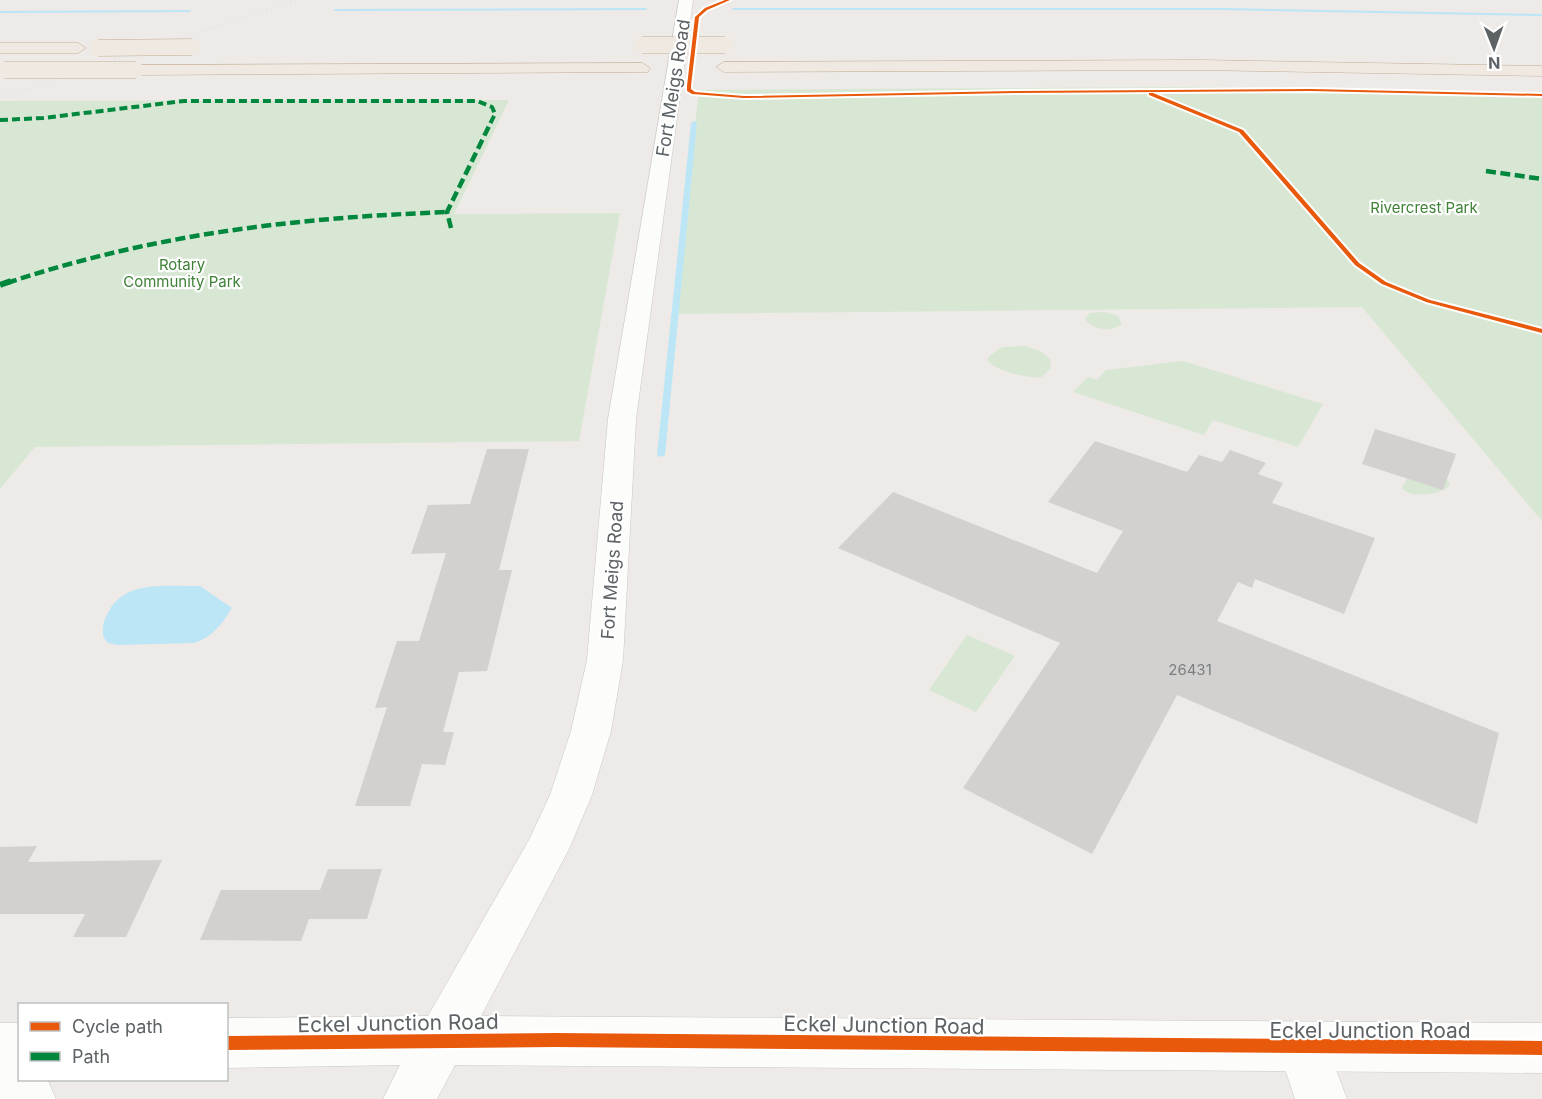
<svg xmlns="http://www.w3.org/2000/svg" width="1542" height="1099" font-family="Inter,sans-serif">
<style>
.green{fill:#d8e7d3}
.water{fill:#bce6f6}
.lines{fill:none;stroke-linecap:round;stroke-linejoin:round}
.stream{fill:#bce6f6;fill-rule:evenodd}
.building{fill:#d3d1d0}
.street-casing{stroke:#c8c8c8;stroke-width:1}
.secondary-casing{stroke:#c8c8c8;stroke-width:1}
.highway-casing{stroke:#c4ae94;stroke-width:1}
.street{fill:#fcfcfb;fill-rule:evenodd}
.secondary{fill:#fcfcfb;fill-rule:evenodd}
.highway{fill:#efe9e2;fill-rule:evenodd}
.rail{stroke:#e3e2e2;stroke-width:2;stroke-dasharray:1 4;stroke-linecap:butt}
.highway-bridge-casing{stroke:#c4ae94;stroke-width:17;stroke-linecap:butt}
.highway-bridge{stroke:#efe9e2;stroke-width:16}
.quiet-far2{stroke:#00873e;stroke-width:4;stroke-dasharray:8 4;stroke-linecap:butt}
.quiet-far1{stroke:#00873e;stroke-width:4.5;stroke-dasharray:10 4.5;stroke-linecap:butt}
.quiet{stroke:#00873e;stroke-width:6;stroke-dasharray:12 6;stroke-linecap:butt}
.cycleway-casing{stroke:#fff;stroke-width:4}
.cycleway{fill:#e8590c;fill-rule:evenodd}
.labels{text-anchor:middle;dominant-baseline:central;stroke-width:4.5;stroke-linejoin:round;paint-order:stroke}
.far-park-label{font-size:15px;fill:#3f8237;stroke:#fff}
.number-label{font-size:15px;fill:#7c7f81}
.street-label{font-size:18px;fill:#5d6265;stroke:#fff}
.near-street-label{font-size:21px;fill:#5d6265;stroke:#fff}
</style>
<rect width="100%" height="100%" fill="#edeae7"/>
<!-- green -->
<path class="green" d="M1189 87 1542 92V521L1362 307 674 314 699 90Z
M509 100 454 214 620 213 579 441 35 447 0 489V101Z
M1104 312 1118 316 1122 324C1111 333 1093 330 1085 319L1090 313Z
M1025 346 1040 351 1050 359 1051 368 1042 377C1029 379 996 371 988 361V357L1002 347Z
M1183 361 1323 404 1298 447 1213 420 1204 435 1073 392 1088 377 1097 380 1106 370Z
M1407 478 1447 479 1450 485C1442 495 1409 499 1402 488Z
M967 635 1015 656 976 712 929 690Z"/>
<!-- water -->
<path class="water" d="M200 586 232 608C221 625 214 636 194 643L117 645 108 643 104 638C101 628 104 620 109 611 126 579 170 587 200 586Z"/>
<g class="lines">
<!-- stream -->
<path class="stream" d="M646 8 647 10 335 11 333 10 335 9Z
M732 8H1223L1542 14V16L1223 10H733Z
M191 10 190 12 0 13V11Z
M694 121 697 123 665 455 661 457 657 455 691 123Z"/>
</g>
<!-- building -->
<path class="building" d="M1375 429 1456 454 1443 490 1362 464Z
M1095 441 1187 472 1199 455 1222 462 1230 450 1266 463 1258 474 1283 483 1272 503 1375 538 1344 614 1255 579 1252 588 1238 582 1217 621 1499 733 1477 824 1177 695 1092 854 963 788 1060 643 838 548 893 492 1097 573 1123 531 1048 502Z
M487 449H529L499 570H512L487 671 459 672 443 732H454L445 765 422 764 410 806H355L387 707 375 708 397 641H419L446 553 411 554 428 505 470 504Z
M37 846 28 862 162 860 126 937H73L85 914H0V847Z
M328 869H382L367 919H309L301 941 200 940 221 890H320Z"/>
<g class="lines">
<defs>
<path id="street" d="M1303 1023 1321 1030 1347 1099H1295L1278 1048 1285 1030Z"/>
<path id="secondary" d="M679 0H693L636 419 623 660 611 731 592 795 569 849 481 1016 1542 1023V1073L455 1065 437 1099H383L400 1065 226 1068V1018L428 1016 530 838 550 795 571 731 587 660 608 419Z
M0 1023H20V1080L48 1081 56 1099H0Z"/>
<path id="highway" d="M0 43H78L86 48 78 53H0Z
M1199 60 1542 66V76L1199 70 724 72 716 67 724 62Z
M642 63 650 68 648 72 136 75 128 70 136 65Z"/>
</defs>
<!-- street casing -->
<use href="#street" class="street-casing"/>
<!-- secondary casing -->
<use href="#secondary" class="secondary-casing"/>
<!-- highway casing -->
<use href="#highway" class="highway-casing"/>
<!-- street -->
<use href="#street" class="street"/>
<!-- secondary -->
<use href="#secondary" class="secondary"/>
<!-- highway -->
<use href="#highway" class="highway"/>
<!-- rail -->
<path class="rail" d="M0 97 299 0"/>
<defs>
<path id="highway-bridge" d="M642 45H725
M98 48 192 47
M4 70H136"/>
</defs>
<!-- highway-bridge casing -->
<use href="#highway-bridge" class="highway-bridge-casing"/>
<!-- highway-bridge -->
<use href="#highway-bridge" class="highway-bridge"/>
<!-- quiet-far2 -->
<path class="quiet-far2" d="M0 120 43 118 184 101H477L492 107 495 114 490 124"/>
<!-- quiet-far1 -->
<path class="quiet-far1" d="M1486 171 1542 179
M451 228 447 212 491 122
M7 283C154 234 293 218 447 212"/>
<!-- quiet -->
<path class="quiet" d="M0 285 11 281"/>
<defs>
<path id="cycleway" d="M725 0H730L707 10 699 17 691 86V89L695 92 744 96 1015 91 1311 89 1542 94V96L1311 91 1015 93 744 98 692 94 687 91V86L695 17 705 8Z
M1149 93H1153L1243 130 1359 263 1386 282 1430 300 1542 329V333L1426 302 1382 284 1355 265 1239 132 1149 95Z
M555 1033 1542 1041V1055L555 1047 226 1050V1036Z"/>
</defs>
<!-- cycleway casing -->
<use href="#cycleway" class="cycleway-casing"/>
<!-- cycleway -->
<use href="#cycleway" class="cycleway"/>
</g>
<g class="labels">
<!-- far-park labels -->
<g class="far-park-label">
<text x="1424" y="207">Rivercrest Park</text>
<text x="182" y="264">Rotary<tspan x="182" dy="17">Community Park</tspan></text>
</g>
<!-- number labels -->
<g class="number-label">
<text x="1190" y="669">26431</text>
</g>
<!-- street labels -->
<g class="street-label">
<text transform="translate(673 88) rotate(-81)">Fort Meigs Road</text>
<text transform="translate(612 570) rotate(-86)">Fort Meigs Road</text>
</g>
<!-- near-street labels -->
<g class="near-street-label">
<text transform="translate(398 1023) rotate(-1)">Eckel Junction Road</text>
<text transform="translate(884 1025) rotate(1)">Eckel Junction Road</text>
<text x="1370" y="1030">Eckel Junction Road</text>
</g>
</g>
<!-- legend -->
<rect x="18" y="1003" width="210" height="78" fill="#ffffff" stroke="#bec0c1" stroke-width="1.5"/>
<rect x="30" y="1022" width="30" height="9" fill="#e8590c" stroke="#bec0c1" stroke-width="1.5"/>
<text x="72" y="1033" font-size="18" fill="#5d6265">Cycle path</text>
<rect x="30" y="1052" width="30" height="9" fill="#00873e" stroke="#bec0c1" stroke-width="1.5"/>
<text x="72" y="1063" font-size="18" fill="#5d6265">Path</text>
<!-- north arrow -->
<g transform="translate(1494 48) rotate(179)" stroke="#ffffff" stroke-width="4.5" paint-order="stroke">
<path d="M0-4.5L10 22L0 15L-10 22Z" fill="#5d6265"/>
<text y="-9" font-size="16" font-weight="bold" text-anchor="middle" fill="#5d6265">N</text>
</g>
</svg>
